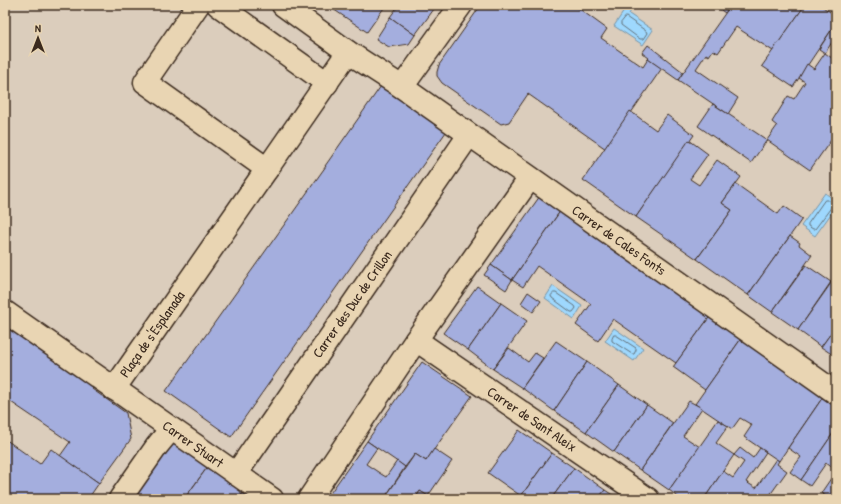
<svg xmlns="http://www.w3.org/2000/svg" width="841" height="504" viewBox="0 0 841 504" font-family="'Patrick Hand',sans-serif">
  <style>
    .water { fill: #9ed8fe; stroke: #7692a4 }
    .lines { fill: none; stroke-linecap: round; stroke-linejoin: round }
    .shore { stroke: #637078; stroke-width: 1 }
    .building { fill: #a4aede; stroke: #3b2a1e }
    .pedestrian-casing { stroke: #3b2a1e; stroke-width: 25 }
    .minor-casing { stroke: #3b2a1e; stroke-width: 25 }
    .pedestrian { stroke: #e9d5b3; stroke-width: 22 }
    .minor { stroke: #e9d5b3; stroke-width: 22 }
    .labels { text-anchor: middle; stroke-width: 3.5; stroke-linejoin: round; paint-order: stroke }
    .street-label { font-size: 14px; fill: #3b2a1e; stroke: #e9d5b3 }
  </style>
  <rect width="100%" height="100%" fill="#dbcdbc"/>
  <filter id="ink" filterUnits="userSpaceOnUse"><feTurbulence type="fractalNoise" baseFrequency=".025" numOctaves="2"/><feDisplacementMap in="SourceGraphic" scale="8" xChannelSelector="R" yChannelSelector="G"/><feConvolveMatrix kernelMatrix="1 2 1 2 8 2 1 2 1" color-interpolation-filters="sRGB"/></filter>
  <g filter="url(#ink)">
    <!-- water -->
    <g class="water">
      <polygon points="628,5 632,9 629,14 653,30 643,45 614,26"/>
      <polygon points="825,193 836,201 836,207 815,236 801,226"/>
      <polygon points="553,286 582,306 574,319 545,298"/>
      <polygon points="614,328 643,348 634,361 605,341"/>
    </g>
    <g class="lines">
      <!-- shore -->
      <g class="shore">
        <polygon points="626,17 646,31 647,33 643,39 640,39 621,25 621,23"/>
        <polygon points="825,200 828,200 832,203 833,205 815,229 813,229 808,226 808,224"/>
        <polygon points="554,293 556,293 575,306 576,308 573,312 571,312 552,298 551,296"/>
        <polygon points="614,335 616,335 636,348 636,350 634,354 632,354 612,341 612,339"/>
      </g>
    </g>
    <!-- building -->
    <g class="building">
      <polygon points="327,5 386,5 367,32"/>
      <polygon points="399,5 437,5 415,35 390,17"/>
      <polygon points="481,5 574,5 607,29 601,38 643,67 648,59 662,68 606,149 528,94 509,122 501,124 442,83 437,76 437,72 439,65"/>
      <polygon points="714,5 731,5 725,13"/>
      <polygon points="731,5 805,5 773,51 736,27 718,53 713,50 709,56 706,54 696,69 738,98 728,114 678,80"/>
      <polygon points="805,5 820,5 836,16 836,23 793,87 762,66"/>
      <polygon points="390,17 415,35 409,44 389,47 376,39"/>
      <polygon points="836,23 836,36 825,53 819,49"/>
      <polygon points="648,45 683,72 678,80 648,59 649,58 642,53"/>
      <polygon points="825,53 836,61 836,133 810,170 767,140 777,126 772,122 788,96 794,99 805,82 799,78 807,64 814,69"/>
      <polygon points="381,86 446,132 231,437 166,391 326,166 325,166"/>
      <polygon points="713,104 767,140 751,163 698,126"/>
      <polygon points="630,111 656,130 667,115 694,135 636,217 583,180"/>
      <polygon points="689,140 708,154 690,179 699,185 717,160 741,177 722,203 732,210 697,259 636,217"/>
      <polygon points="736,184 778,214 784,206 802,219 748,295 697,259 732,210 722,203"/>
      <polygon points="540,196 561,210 512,280 491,265"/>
      <polygon points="561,210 711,315 676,363 613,319 598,341 576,325 591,304 537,266 523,287 512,280"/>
      <polygon points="790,236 800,243 799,245 812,255 772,312 748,295"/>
      <polygon points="491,265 512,280 506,290 484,275"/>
      <polygon points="806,265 831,282 798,330 772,312"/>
      <polygon points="836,276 836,326 821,347 798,330"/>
      <polygon points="477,286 501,303 468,350 443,333"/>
      <polygon points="528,292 541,301 533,312 521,303"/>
      <polygon points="501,303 527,321 493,369 468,350"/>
      <polygon points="711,315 743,336 705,390 673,367"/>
      <polygon points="5,326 83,380 93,388 92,389 126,413 131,439 99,483 60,456 70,442 5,398"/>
      <polygon points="836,326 836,357 821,347"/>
      <polygon points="743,336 825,394 779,461 744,437 752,425 740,418 732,429 695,404"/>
      <polygon points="556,341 587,362 554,411 522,388"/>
      <polygon points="509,348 528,362 535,353 543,358 522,388 493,369"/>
      <polygon points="422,362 472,396 426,461 415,454 405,467 367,441"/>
      <polygon points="587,362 619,385 586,432 554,411"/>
      <polygon points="619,385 647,405 614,452 586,432"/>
      <polygon points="825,394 836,402 836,429 801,480 790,472 801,457 788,448"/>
      <polygon points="689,401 702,408 683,436 700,447 669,490 640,470"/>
      <polygon points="647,405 673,423 640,470 614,452"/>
      <polygon points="718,420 728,426 716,443 734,455 704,499 681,499 669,490"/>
      <polygon points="836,429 836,470 826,463 810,486 801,480"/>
      <polygon points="519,430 552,453 521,496 488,473"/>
      <polygon points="5,439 40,464 51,449 99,483 88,499 5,499"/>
      <polygon points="173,440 209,465 184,499 132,499"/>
      <polygon points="367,441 377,448 366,464 381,474 386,477 397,461 405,467 384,499 326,499"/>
      <polygon points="740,448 753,458 760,448 766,452 746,482 756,488 776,459 779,461 777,464 787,471 767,499 704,499 723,471 733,478 744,462 734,455"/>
      <polygon points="434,449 452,461 428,496 420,491 415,499 384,499 415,454 426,461"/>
      <polygon points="552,453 574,468 551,499 519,499"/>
      <polygon points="209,465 245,490 239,499 185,498"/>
      <polygon points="574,468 605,490 598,499 551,499"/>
      <polygon points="836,471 836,499 831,499 821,493"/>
      <polygon points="245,490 258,499 239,499"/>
      <polygon points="605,490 614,496 618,499 598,499"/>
      <polygon points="420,491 428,496 431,499 415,499"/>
    </g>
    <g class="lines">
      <!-- pedestrian casing -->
      <g class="pedestrian-casing">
        <g id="pedestrian">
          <polyline points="198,5 145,82 267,169 348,52"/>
          <polyline points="218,5 327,83"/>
          <polyline points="283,5 348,52 402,87"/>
          <polyline points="114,389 267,169"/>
        </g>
      </g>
      <!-- minor casing -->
      <g class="minor-casing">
        <g id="minor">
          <polyline points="461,5 402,87 836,393"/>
          <polyline points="5,312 272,499"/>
          <polyline points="416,340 648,499"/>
          <polyline points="236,474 469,135"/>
          <polyline points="120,499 157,446 171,429"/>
          <polyline points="309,499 416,340 530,178"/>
        </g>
      </g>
      <!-- pedestrian -->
      <use href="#pedestrian" class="pedestrian"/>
      <!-- minor -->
      <use href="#minor" class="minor"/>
    </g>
  </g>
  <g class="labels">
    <!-- street labels -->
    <g class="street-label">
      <text transform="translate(619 240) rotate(35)" y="5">Carrer de Cales Fonts</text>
      <text transform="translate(352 304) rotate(-55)" y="5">Carrer des Duc de Crillon</text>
      <text transform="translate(152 334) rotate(-55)" y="5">Plaça de s'Esplanada</text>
      <text transform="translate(532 419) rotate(34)" y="5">Carrer de Sant Aleix</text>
      <text transform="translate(193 444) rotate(35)" y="5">Carrer Stuart</text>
    </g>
  </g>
  <!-- margin -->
  <rect width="841" height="504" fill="none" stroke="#e9d5b3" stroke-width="20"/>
  <rect x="10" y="10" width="821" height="484" fill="none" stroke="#3b2a1e" stroke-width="1.5" filter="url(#ink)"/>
  <!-- north arrow -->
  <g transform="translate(38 38)" stroke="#e9d5b3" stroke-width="3" paint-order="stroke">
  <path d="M0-3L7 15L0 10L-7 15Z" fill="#3b2a1e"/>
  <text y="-6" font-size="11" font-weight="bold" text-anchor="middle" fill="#3b2a1e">N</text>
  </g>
</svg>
